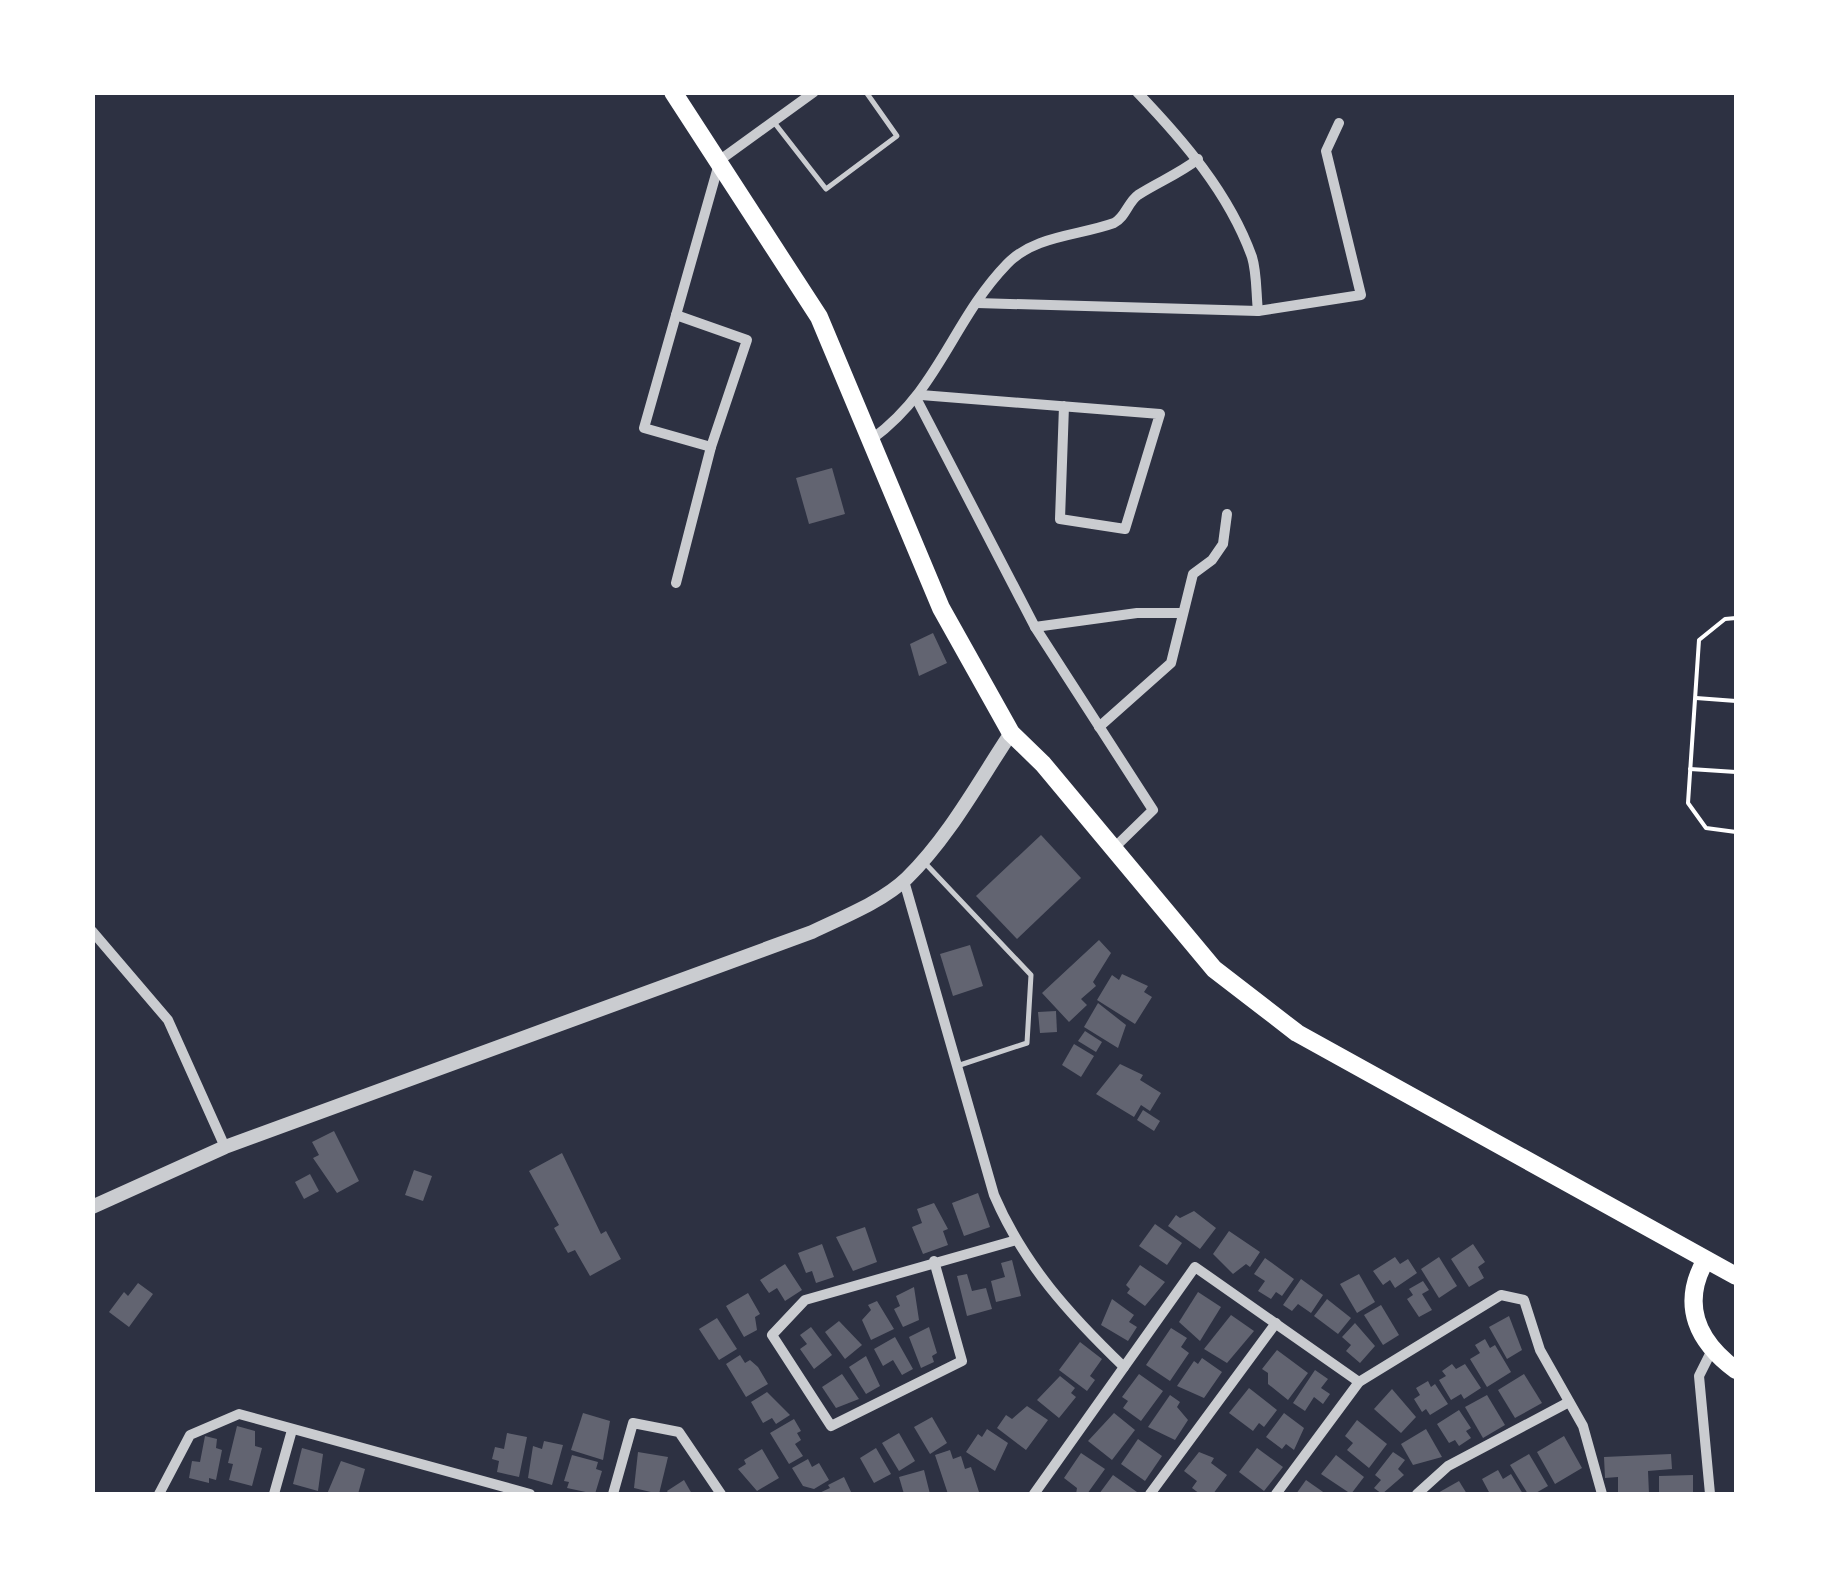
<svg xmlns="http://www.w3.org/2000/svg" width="1829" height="1587" viewBox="0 0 1829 1587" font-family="'PT Serif',serif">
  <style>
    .building { fill: #626471 }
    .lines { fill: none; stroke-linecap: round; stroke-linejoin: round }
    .path { stroke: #fff; stroke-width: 4 }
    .service { stroke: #caccd0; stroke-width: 5 }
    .minor { stroke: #caccd0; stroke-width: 10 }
    .tertiary { stroke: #caccd0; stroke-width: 14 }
    .trunk { stroke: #fff; stroke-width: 18 }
  </style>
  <rect width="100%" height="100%" fill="#2d3142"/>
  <!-- building -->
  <g class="building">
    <polygon points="832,468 845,514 809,524 796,478"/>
    <polygon points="933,633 947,663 919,676 910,644"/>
    <polygon points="1041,835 1081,878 1017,939 976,896"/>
    <polygon points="1099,940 1111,953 1093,982 1096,986 1081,999 1087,1005 1069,1022 1042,993"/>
    <polygon points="970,945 983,986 953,996 940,954"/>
    <polygon points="1122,974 1148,986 1144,992 1152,997 1135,1024 1097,1000 1112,975 1119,980"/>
    <polygon points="1098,1003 1126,1025 1118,1048 1084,1027"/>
    <polygon points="1056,1011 1057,1032 1040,1033 1038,1012"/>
    <polygon points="1085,1031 1102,1042 1096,1052 1078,1041"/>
    <polygon points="1074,1044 1094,1056 1081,1077 1062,1065"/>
    <polygon points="1120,1064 1143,1075 1140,1080 1161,1093 1150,1111 1141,1105 1134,1117 1096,1094"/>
    <polygon points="1143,1110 1160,1121 1154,1131 1137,1120"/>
    <polygon points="334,1131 359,1181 337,1193 313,1158 319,1155 312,1142"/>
    <polygon points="562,1153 601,1234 606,1231 621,1259 590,1276 575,1250 568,1253 554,1228 559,1225 529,1171"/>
    <polygon points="414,1170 432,1176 423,1201 405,1195"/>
    <polygon points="310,1174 319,1191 304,1199 295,1182"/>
    <polygon points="978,1193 990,1227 964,1236 952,1203"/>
    <polygon points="934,1203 948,1229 943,1231 948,1245 923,1254 912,1227 922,1223 917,1209"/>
    <polygon points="1194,1211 1216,1228 1200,1249 1168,1226 1176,1215 1180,1218"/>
    <polygon points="1155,1224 1182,1243 1167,1265 1139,1246"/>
    <polygon points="865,1227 877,1262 853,1271 836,1237"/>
    <polygon points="1229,1231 1260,1252 1250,1267 1246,1264 1233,1274 1213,1254"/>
    <polygon points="822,1244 834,1277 816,1283 812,1271 806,1273 798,1253"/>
    <polygon points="1473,1244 1485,1262 1478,1267 1484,1278 1469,1287 1451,1259"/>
    <polygon points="1395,1257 1400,1264 1408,1259 1417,1273 1395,1288 1390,1280 1383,1285 1373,1271"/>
    <polygon points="1439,1257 1457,1286 1439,1298 1421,1269"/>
    <polygon points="1265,1258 1294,1279 1282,1296 1276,1292 1271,1299 1258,1291 1265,1281 1254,1274"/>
    <polygon points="1012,1260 1021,1296 996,1302 991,1281 1005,1277 1001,1263"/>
    <polygon points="785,1264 802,1290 785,1301 777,1288 769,1293 760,1280"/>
    <polygon points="1140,1265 1165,1282 1145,1306 1127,1293 1130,1289 1126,1285"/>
    <polygon points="967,1274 972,1291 986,1288 992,1309 967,1316 957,1276"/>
    <polygon points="1359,1274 1375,1302 1357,1313 1340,1284"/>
    <polygon points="1301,1279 1323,1295 1311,1313 1298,1304 1292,1311 1283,1305"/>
    <polygon points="1423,1281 1429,1290 1422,1294 1432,1310 1419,1317 1407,1299 1413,1295 1409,1289"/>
    <polygon points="138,1283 153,1294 129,1327 109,1312 124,1292 128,1296"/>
    <polygon points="914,1287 919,1320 903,1327 894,1309 900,1306 896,1296"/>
    <polygon points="1198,1292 1221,1307 1200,1341 1179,1322"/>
    <polygon points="748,1293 760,1314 755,1317 757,1330 744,1337 726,1306"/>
    <polygon points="1112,1299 1134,1315 1129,1322 1137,1327 1128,1341 1101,1325"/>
    <polygon points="1327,1299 1351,1318 1338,1334 1314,1316"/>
    <polygon points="877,1301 894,1329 871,1340 862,1320 871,1310 868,1305"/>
    <polygon points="1381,1305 1399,1335 1383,1345 1364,1315"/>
    <polygon points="1231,1315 1254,1331 1227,1363 1204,1349"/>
    <polygon points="1509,1316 1522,1350 1507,1359 1489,1327"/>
    <polygon points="717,1318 737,1349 719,1360 699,1329"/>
    <polygon points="839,1321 862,1345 845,1359 825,1332"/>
    <polygon points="1355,1323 1375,1346 1360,1363 1346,1351 1351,1345 1342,1337"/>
    <polygon points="811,1327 832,1355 814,1369 800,1349 807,1344 800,1335"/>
    <polygon points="929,1327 937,1353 932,1356 934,1362 921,1368 909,1337"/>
    <polygon points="1171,1328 1187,1338 1181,1347 1189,1353 1170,1381 1146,1365"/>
    <polygon points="895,1337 913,1369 902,1375 893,1360 883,1366 874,1349"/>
    <polygon points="1485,1339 1490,1348 1495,1345 1511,1372 1487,1387 1470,1359 1480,1353 1475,1345"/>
    <polygon points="1080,1342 1102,1359 1090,1376 1095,1380 1087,1391 1059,1370"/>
    <polygon points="1277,1350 1308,1373 1288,1400 1268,1384 1268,1373 1262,1369"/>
    <polygon points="740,1355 745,1363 750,1360 758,1367 768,1384 746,1397 726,1364"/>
    <polygon points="866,1356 880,1386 866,1394 849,1367"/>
    <polygon points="1202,1358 1222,1372 1204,1398 1177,1386 1194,1361 1198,1364"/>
    <polygon points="1452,1364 1456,1369 1465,1364 1481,1388 1464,1399 1461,1394 1451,1400 1439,1380 1446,1376 1442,1371"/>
    <polygon points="1315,1370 1328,1379 1321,1388 1330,1394 1323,1404 1314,1397 1305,1411 1293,1403"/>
    <polygon points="842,1374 859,1399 836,1408 822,1387"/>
    <polygon points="1139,1374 1163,1391 1141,1421 1123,1408 1128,1401 1122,1397"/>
    <polygon points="1524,1374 1542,1403 1515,1418 1498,1390"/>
    <polygon points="1060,1376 1075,1388 1071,1393 1076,1397 1059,1418 1037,1400"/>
    <polygon points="1428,1381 1431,1387 1435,1384 1448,1404 1430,1415 1426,1409 1422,1412 1414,1399 1420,1395 1416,1388"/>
    <polygon points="1249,1388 1277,1410 1264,1427 1259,1423 1253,1431 1229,1413"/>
    <polygon points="1392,1389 1416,1417 1401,1433 1374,1409"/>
    <polygon points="767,1392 790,1415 776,1424 772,1418 763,1423 751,1402"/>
    <polygon points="1170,1395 1180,1402 1177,1407 1188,1420 1175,1440 1148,1427"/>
    <polygon points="1487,1395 1505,1425 1483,1438 1465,1407"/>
    <polygon points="1027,1406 1048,1420 1026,1450 997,1428 1006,1415 1012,1419"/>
    <polygon points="1459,1410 1471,1428 1466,1431 1471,1438 1459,1446 1455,1440 1449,1443 1437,1424"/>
    <polygon points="583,1413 610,1421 603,1460 571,1450"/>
    <polygon points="1114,1413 1135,1430 1112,1460 1088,1441"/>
    <polygon points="1284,1413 1304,1428 1294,1450 1286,1444 1282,1449 1266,1437"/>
    <polygon points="932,1417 947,1443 930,1454 914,1427"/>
    <polygon points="794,1419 801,1431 797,1433 801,1440 795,1444 803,1456 789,1464 770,1433"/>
    <polygon points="1357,1420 1387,1444 1369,1468 1347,1450 1353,1443 1345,1436"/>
    <polygon points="237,1426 255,1431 255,1446 262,1448 252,1486 229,1480 233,1464 228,1463"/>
    <polygon points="987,1429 1008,1443 995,1471 966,1452 978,1434 982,1437"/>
    <polygon points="1426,1429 1442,1457 1413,1465 1401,1444"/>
    <polygon points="507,1433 527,1437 519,1477 497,1472 499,1461 492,1459 495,1447 504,1449"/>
    <polygon points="899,1433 915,1461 899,1471 882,1443"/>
    <polygon points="205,1436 217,1439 216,1448 222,1450 216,1480 209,1478 209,1483 189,1478 192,1461 200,1462"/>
    <polygon points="1564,1436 1582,1468 1555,1484 1537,1452"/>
    <polygon points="1138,1439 1162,1456 1145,1481 1121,1464"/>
    <polygon points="544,1441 563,1445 552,1485 528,1478 533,1446 542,1449"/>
    <polygon points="302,1448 323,1454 318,1491 293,1484"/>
    <polygon points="876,1448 891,1474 874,1483 860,1458"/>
    <polygon points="1257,1448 1283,1467 1264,1491 1239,1472"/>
    <polygon points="762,1449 779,1478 757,1491 738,1469 746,1464 744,1460"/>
    <polygon points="950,1450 953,1459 961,1456 965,1469 971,1467 979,1492 948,1494 935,1455"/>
    <polygon points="638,1452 668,1457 659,1494 634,1488"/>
    <polygon points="1199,1452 1214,1458 1211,1463 1227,1475 1213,1494 1200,1494 1192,1488 1197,1481 1184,1471"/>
    <polygon points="1393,1452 1405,1460 1398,1469 1404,1475 1382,1494 1374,1488 1381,1480 1375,1475"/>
    <polygon points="1081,1453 1105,1469 1087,1494 1076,1494 1077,1488 1064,1478"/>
    <polygon points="1529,1454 1548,1486 1534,1494 1528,1494 1510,1465"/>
    <polygon points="1671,1454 1672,1469 1648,1471 1649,1494 1618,1494 1618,1477 1605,1478 1604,1457"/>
    <polygon points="572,1455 598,1462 596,1469 602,1471 595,1494 567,1488 569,1482 564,1481"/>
    <polygon points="1336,1455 1364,1477 1351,1494 1321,1474"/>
    <polygon points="808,1459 812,1467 819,1463 829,1480 814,1489 803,1486 792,1468"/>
    <polygon points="341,1461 365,1469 358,1494 327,1494"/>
    <polygon points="924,1470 930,1494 904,1494 899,1477"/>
    <polygon points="1498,1470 1503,1479 1511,1474 1523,1494 1490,1494 1482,1479"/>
    <polygon points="1113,1475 1137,1492 1136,1494 1099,1494"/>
    <polygon points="1693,1475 1693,1494 1659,1494 1659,1476"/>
    <polygon points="844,1477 852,1494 817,1494 830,1488 828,1485"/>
    <polygon points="684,1480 692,1494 669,1494 667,1491"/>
    <polygon points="1306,1480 1326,1494 1296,1494"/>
    <polygon points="1459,1481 1467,1494 1436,1494"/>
  </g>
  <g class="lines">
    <!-- path -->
    <g class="path">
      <polyline points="1736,618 1725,619 1699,640 1688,803 1706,828 1736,832"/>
      <polyline points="1696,698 1736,701"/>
      <polyline points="1690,769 1736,772"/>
    </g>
    <!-- service -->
    <g class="service">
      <polyline points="773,121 826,189 897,136 866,92"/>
      <polyline points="924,862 1031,975 1027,1043 960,1065"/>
    </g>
    <!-- minor -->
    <g class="minor">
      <path d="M 1137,92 C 1183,140 1229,193 1252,257 C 1257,273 1256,294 1258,311"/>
      <polyline points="977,303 1258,311 1361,295 1326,151 1339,123"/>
      <polyline points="676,315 747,340 711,447"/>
      <polyline points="921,395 1160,414 1125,529 1060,519 1064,406"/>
      <polyline points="917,400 1035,627 1153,810 1112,850"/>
      <path d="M 872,439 C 940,389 952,321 1007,264 C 1035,235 1078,236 1114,223 C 1125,218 1128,202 1138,195 C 1158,182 1179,174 1198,159"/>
      <polyline points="676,583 711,447 644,428 720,160 814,92"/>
      <polyline points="1035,627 1137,613 1181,613"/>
      <polyline points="1099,727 1171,663 1193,574 1212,560 1223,544 1227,514"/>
      <path d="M 904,881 L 994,1195 C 1024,1265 1070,1315 1124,1367"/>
      <polyline points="92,931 168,1020 225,1147"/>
      <polyline points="934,1261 962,1361 831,1426 772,1335 805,1300 1013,1241"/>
      <polyline points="159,1494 190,1435 239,1414 530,1494"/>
      <polyline points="274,1494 292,1430"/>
      <polyline points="613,1494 633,1423 679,1432 721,1494"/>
      <polyline points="1034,1494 1195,1267 1359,1382"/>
      <polyline points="1150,1494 1276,1323"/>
      <polyline points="1276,1494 1359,1382 1501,1295 1524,1300 1540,1350 1583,1426 1602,1494"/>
      <polyline points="1417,1494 1448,1466 1569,1402"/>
      <polyline points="1710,1494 1699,1376 1711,1352"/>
    </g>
    <!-- tertiary -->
    <path class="tertiary" d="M 92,1207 L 225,1147 L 812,932 C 843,917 882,902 907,878 C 949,837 979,781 1011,733"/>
    <!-- trunk -->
    <g class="trunk">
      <polyline points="673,92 819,317 941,608 1011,733 1043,764 1214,969 1297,1033 1736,1276"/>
      <path d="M 1705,1261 C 1680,1306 1698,1342 1736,1370"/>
    </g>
  </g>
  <!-- border -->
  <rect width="1829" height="1587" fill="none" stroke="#ffffff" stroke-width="190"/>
</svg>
